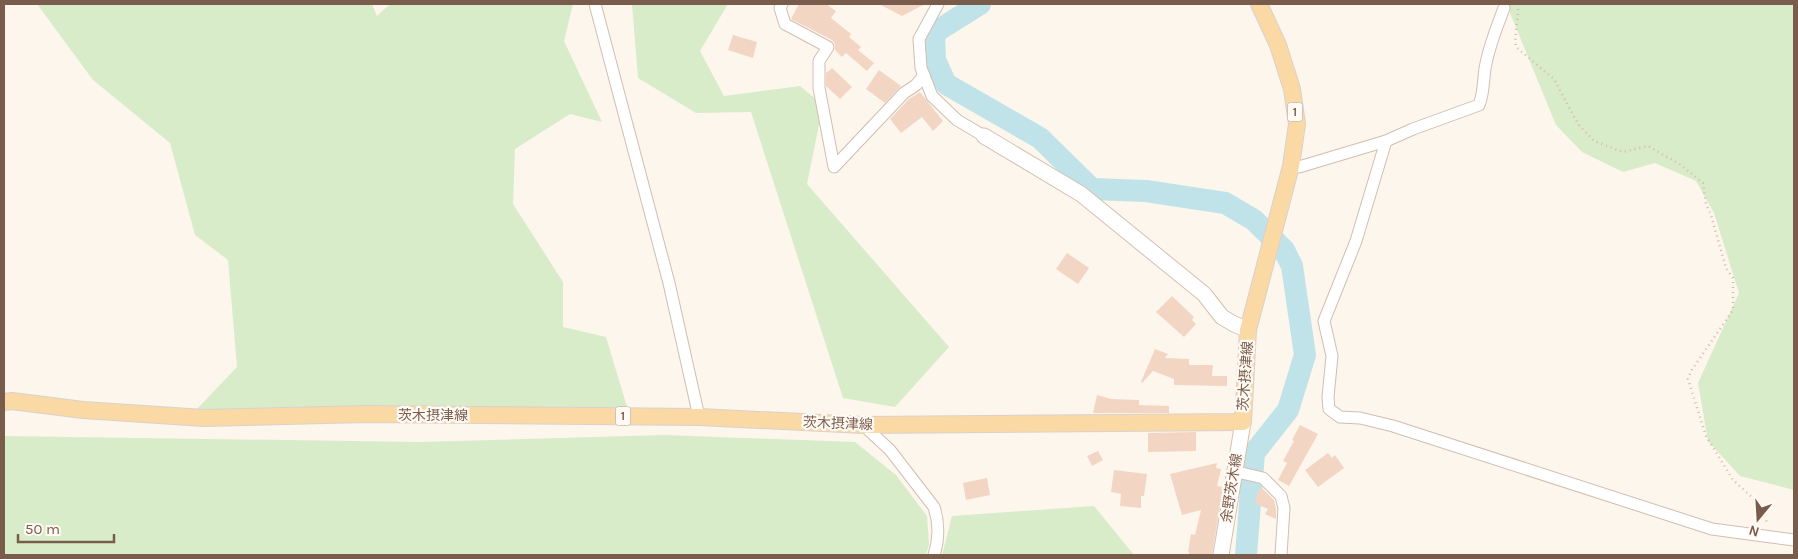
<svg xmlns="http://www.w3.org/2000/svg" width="1798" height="559" viewBox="0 0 1798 559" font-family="Karla,'Noto Sans JP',sans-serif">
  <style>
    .green { fill: #d8ecc9 }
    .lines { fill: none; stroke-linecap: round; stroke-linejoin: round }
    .river { stroke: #bfe3e8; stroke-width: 22 }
    .building { fill: #f3d5c3 }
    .street-casing { stroke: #d1beb0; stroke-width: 13 }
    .secondary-casing { stroke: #d6c0b0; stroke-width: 17 }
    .primary-casing { stroke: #dad1cd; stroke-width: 18 }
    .path { stroke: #d9b8a5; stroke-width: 2.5; stroke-dasharray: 1 4; stroke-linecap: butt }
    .street { stroke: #fff; stroke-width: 11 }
    .secondary { stroke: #fff; stroke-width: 15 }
    .primary { stroke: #fbd9a5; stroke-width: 16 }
    .labels { text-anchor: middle; stroke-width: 4.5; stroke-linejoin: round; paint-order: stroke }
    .shield { fill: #fffaf3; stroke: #a28b7f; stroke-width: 1 }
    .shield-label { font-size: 12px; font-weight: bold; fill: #7a5c4d }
    .street-label { font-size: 14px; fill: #7a5c4d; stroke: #fffaf3 }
  </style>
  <rect width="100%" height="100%" fill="#fdf6ec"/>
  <!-- green -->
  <g class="green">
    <polygon points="37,4 372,4 377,16 390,4 573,4 564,41 602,122 570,114 515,149 513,204 563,282 563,327 606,337 628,410 196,410 237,367 228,260 195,235 170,143 93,80"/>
    <polygon points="632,4 728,4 700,51 724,96 800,86 823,105 807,184 949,347 895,407 843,398 751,112 696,113 638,78"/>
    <polygon points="1509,4 1794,4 1794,490 1740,476 1708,441 1698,383 1739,293 1714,213 1696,181 1655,163 1623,172 1582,152 1556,125 1510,13"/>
    <polygon points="664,435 855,442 896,475 927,516 929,544 926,555 4,555 4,436 419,442"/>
    <polygon points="1094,506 1134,555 942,555 952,516"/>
  </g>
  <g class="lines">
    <!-- river -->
    <polyline class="river" points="980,4 934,33 935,60 946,84 1040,138 1092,189 1146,191 1225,203 1254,220 1284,250 1292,266 1305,355 1288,410 1254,453 1246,555"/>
  </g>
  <!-- building -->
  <g class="building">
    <polygon points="799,4 826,4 836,11 831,18 851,34 849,37 861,47 858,50 874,63 867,71 846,53 842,57 835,50 835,44 832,40 791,19"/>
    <polygon points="879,4 925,4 902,16"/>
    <polygon points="733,35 757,42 753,58 728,50"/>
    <polygon points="832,68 852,87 840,99 826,86 826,73"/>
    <polygon points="879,70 901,86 885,103 866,89"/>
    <polygon points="920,92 943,121 933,131 922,117 901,133 890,119 909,99"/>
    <polygon points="1067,253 1089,268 1078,284 1056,269"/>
    <polygon points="1172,296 1194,317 1192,320 1196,324 1184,337 1156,312"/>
    <polygon points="1155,349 1168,354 1165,358 1189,359 1189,365 1213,365 1212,376 1227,376 1227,386 1174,385 1174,379 1153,371 1142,383 1141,382"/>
    <polygon points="1097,395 1111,399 1139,400 1139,405 1169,406 1169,413 1093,413"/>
    <polygon points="1300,425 1318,434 1289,486 1278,480 1287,463 1283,461 1294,441 1292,440"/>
    <polygon points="1196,432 1196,451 1148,452 1148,433"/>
    <polygon points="1098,451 1103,460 1092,466 1087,456"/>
    <polygon points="1328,453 1332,458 1335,455 1344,468 1318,487 1305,470"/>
    <polygon points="1217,463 1216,468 1221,469 1217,486 1223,487 1212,555 1189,555 1189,552 1188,552 1191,534 1195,535 1201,510 1182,515 1170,474"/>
    <polygon points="1114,470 1147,474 1144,496 1141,496 1141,508 1120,506 1121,494 1111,492"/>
    <polygon points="987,478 990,495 966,500 963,483"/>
    <polygon points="1261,487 1274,500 1276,509 1276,519 1265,514 1268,509 1256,504 1256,497"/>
  </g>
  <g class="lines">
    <!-- street casing -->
    <g class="street-casing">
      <g id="street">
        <polyline points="595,4 669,283 699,417"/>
        <polyline points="782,4 780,8 785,24 828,47 819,61 819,88 834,167 904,93 916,85 924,75"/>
        <polyline points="938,4 919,39 921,68 932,96 957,120 984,136"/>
        <polyline points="1386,141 1356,241 1324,321 1332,356 1328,397 1329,409 1340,417 1360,418 1393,426 1712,529 1794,540"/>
        <path d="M 1291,166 L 1299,167 L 1386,141 L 1413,129 L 1479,105 C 1484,93 1483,81 1485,69 C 1488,48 1497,27 1504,8"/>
        <path d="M 863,425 L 890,450 L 934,507 C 939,522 939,540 934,555"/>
        <polyline points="1233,471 1263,478 1281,496 1284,508 1281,555"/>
      </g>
    </g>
    <!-- secondary casing -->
    <g class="secondary-casing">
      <g id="secondary">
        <polyline points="984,136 1081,194 1204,294 1222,317 1234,324 1248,330"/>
        <polyline points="1221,555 1243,422"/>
      </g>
    </g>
    <!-- primary casing -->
    <g class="primary-casing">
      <polyline id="primary" points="4,402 12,401 83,410 204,418 367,414 699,417 863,425 1243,422 1248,330 1291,166 1297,124 1292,89 1278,45 1259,4"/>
    </g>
    <!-- path -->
    <path class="path" d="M 1518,4 C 1519,18 1514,32 1516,47 L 1554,79 L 1578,124 L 1594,141 L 1623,152 L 1648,146 L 1681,165 L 1703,183 L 1706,204 L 1711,215 L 1726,268 L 1733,278 L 1733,310 L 1691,371 L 1688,379 L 1706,436 L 1733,480 L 1755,500 L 1768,524"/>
    <!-- street -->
    <use href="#street" class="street"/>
    <!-- secondary -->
    <use href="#secondary" class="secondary"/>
    <!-- primary -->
    <use href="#primary" class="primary"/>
  </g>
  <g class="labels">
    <!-- shield labels -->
    <g class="shield">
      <rect x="1287.5" y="102.5" width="15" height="19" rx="4"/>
      <rect x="615.5" y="406.5" width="15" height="19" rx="4"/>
    </g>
    <g class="shield-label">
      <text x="1295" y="116">1</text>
      <text x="623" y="420">1</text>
    </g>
    <!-- street labels -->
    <g class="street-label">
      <text transform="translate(1245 376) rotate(-86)" y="5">茨木摂津線</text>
      <text x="433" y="420">茨木摂津線</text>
      <text transform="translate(838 423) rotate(2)" y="5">茨木摂津線</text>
      <text transform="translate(1231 488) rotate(-81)" y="5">余野茨木線</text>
    </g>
  </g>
  <!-- border -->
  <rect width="1798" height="559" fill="none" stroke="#7a5c4d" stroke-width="10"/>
  <!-- north arrow -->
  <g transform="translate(1758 519) rotate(198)" stroke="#fffaf3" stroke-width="4" paint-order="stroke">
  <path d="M0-4L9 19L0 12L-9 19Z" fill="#7a5c4d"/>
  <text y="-8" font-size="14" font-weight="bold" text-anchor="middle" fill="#7a5c4d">N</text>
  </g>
  <!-- scale -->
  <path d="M18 534v8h96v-8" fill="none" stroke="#7a5c4d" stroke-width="2.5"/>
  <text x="25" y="534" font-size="15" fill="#7a5c4d" stroke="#fffaf3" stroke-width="4" paint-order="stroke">50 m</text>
</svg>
